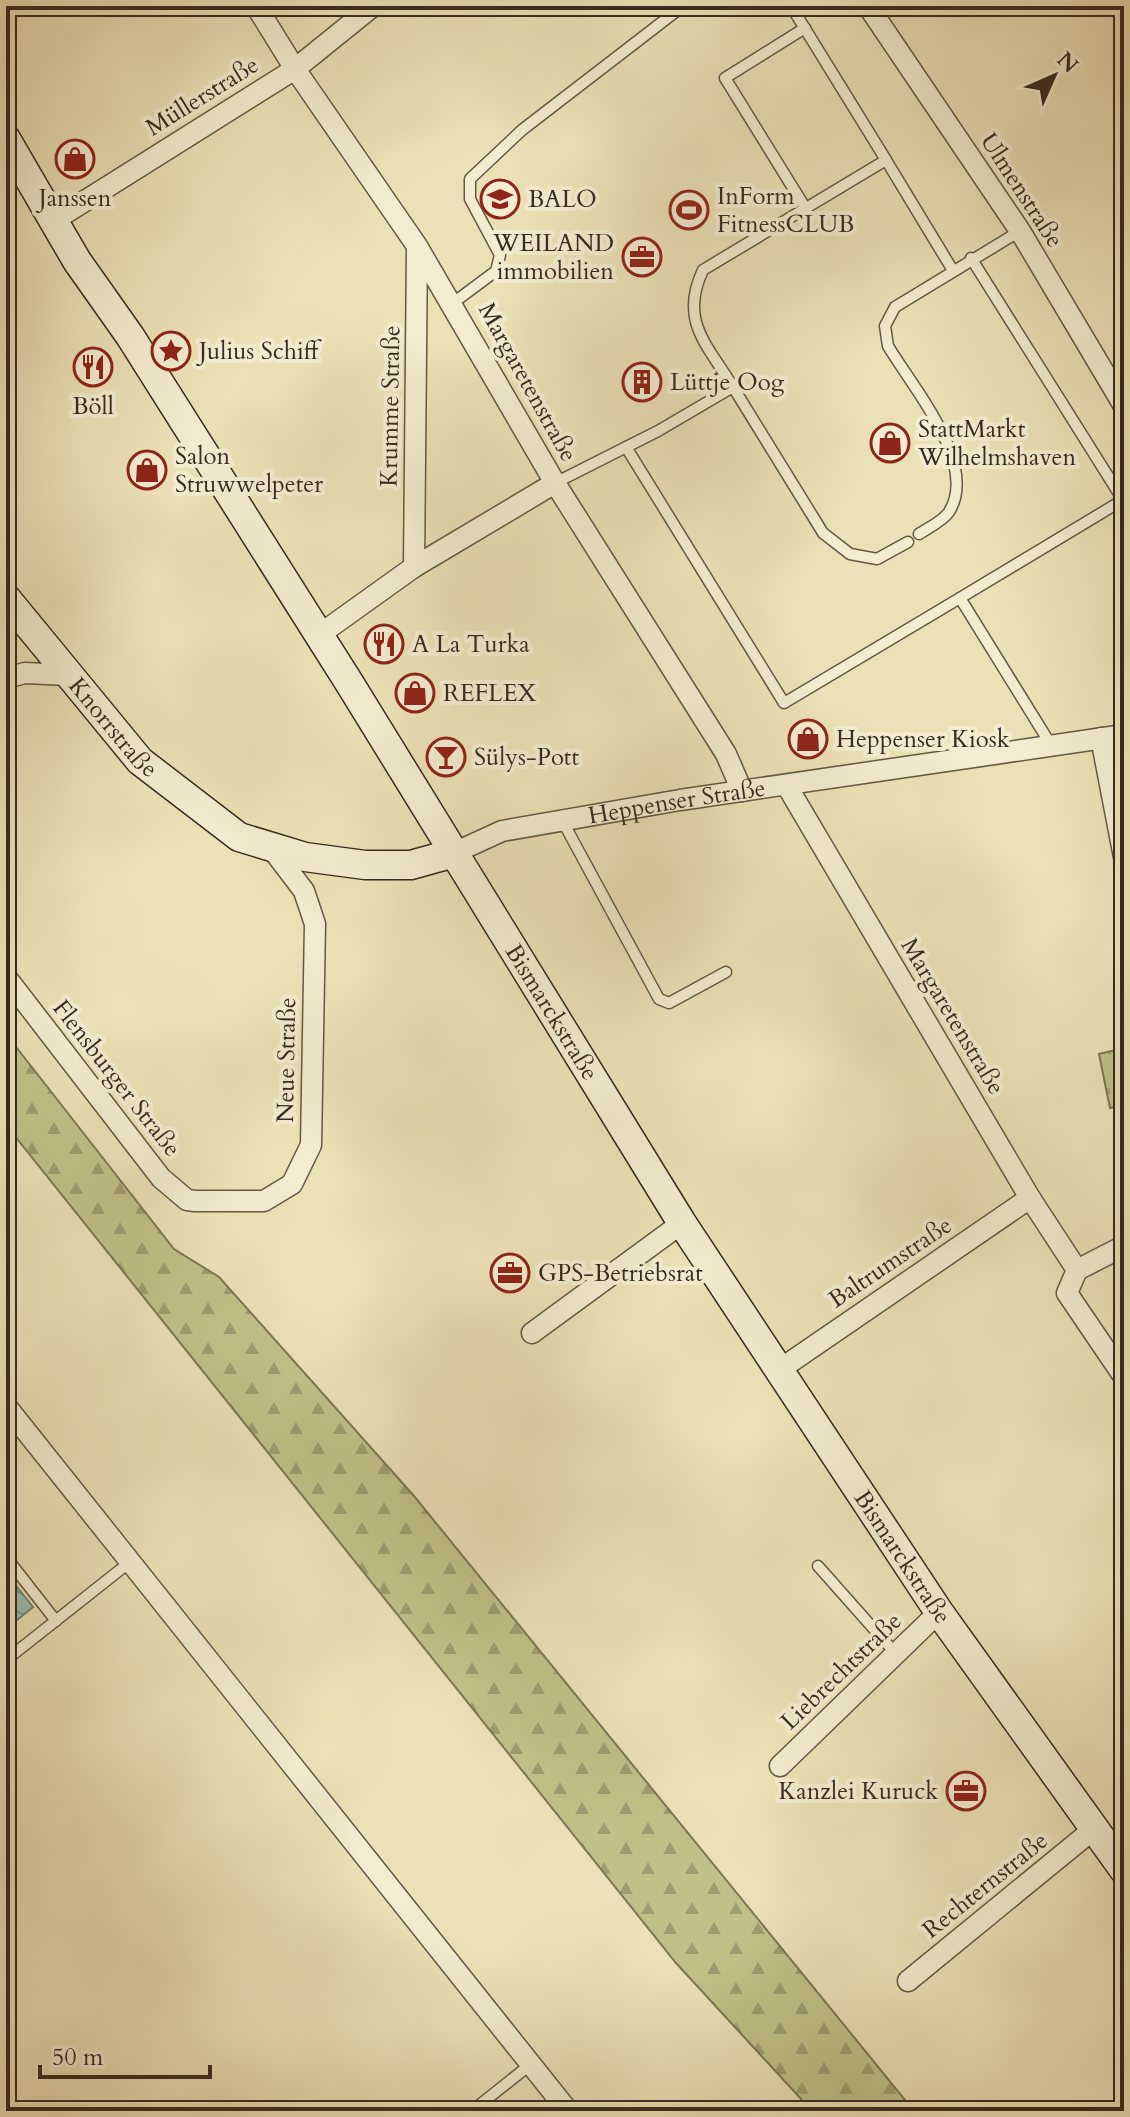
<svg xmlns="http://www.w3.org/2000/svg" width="1130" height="2117" viewBox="0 0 1130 2117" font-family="Cardo,serif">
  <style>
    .forest { fill: url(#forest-firs); stroke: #7c7654; stroke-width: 2 }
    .park { fill: url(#park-tufts); stroke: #7c7654; stroke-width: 2 }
    .water { fill: url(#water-waves); stroke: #728374; stroke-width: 2 }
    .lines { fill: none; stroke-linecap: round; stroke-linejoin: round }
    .lane-casing { stroke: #645846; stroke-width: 13 }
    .street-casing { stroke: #645846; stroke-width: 23 }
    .secondary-casing { stroke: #372a21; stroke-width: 31 }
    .lane { stroke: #f3ecd0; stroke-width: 10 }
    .street { stroke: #f3ecd0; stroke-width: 20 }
    .secondary { stroke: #f3ecd0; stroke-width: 28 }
    .labels { text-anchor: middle; stroke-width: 8; stroke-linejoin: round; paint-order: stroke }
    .street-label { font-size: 24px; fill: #372a21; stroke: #f3ecd0 }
    .poi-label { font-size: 24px; fill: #372a21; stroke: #f3ecd0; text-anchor: start }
  </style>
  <defs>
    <pattern id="forest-firs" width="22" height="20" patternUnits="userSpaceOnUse" patternTransform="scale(2)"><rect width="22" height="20" fill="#c0c188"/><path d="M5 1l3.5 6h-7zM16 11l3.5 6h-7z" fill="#9d9d6f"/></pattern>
    <pattern id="park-tufts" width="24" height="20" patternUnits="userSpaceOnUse" patternTransform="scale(2)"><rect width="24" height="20" fill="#c0c188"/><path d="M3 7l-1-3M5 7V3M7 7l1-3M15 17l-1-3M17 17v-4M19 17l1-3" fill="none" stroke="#9d9d6f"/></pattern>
    <pattern id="water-waves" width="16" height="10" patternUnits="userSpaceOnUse" patternTransform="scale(2)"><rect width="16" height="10" fill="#99beab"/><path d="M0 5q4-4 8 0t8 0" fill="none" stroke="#7e9b8b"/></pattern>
  </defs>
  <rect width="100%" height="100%" fill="#ece1b6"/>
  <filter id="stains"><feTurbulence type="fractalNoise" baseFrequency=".0025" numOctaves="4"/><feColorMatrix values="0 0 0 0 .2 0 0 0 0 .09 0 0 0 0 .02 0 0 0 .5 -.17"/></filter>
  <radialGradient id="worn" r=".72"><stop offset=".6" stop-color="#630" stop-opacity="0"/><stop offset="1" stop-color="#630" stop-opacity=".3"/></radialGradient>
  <!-- forest -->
  <polygon class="forest" points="6,1034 174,1249 219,1277 414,1496 914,2111 812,2111 676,1963 6,1125"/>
  <!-- park -->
  <polygon class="park" points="1124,1048 1124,1105 1110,1108 1099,1054"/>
  <!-- water -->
  <polygon class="water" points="6,1573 33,1607 6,1629"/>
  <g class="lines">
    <!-- lane casing -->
    <g class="lane-casing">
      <g id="lane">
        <polyline points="791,6 886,160"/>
        <polyline points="805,28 725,78 806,209"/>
        <polyline points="971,258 1123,500 960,598 1051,745"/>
        <polyline points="453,303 496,271 500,255 470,199 470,179 522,130 683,6"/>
        <path d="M 733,387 C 707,344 679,321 703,270 L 886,160 L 952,269"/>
        <polyline points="626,447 784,703 960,598"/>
        <polyline points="555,483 658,431 733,387 823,533 850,554 877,559 908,542"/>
        <path d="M 919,534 C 928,528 943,521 949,512 C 979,464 913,388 888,346 L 885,326 L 895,307 L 1020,231"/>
        <polyline points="563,822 659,999 669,1003 726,972"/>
        <polyline points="6,1557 56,1621"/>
        <polyline points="818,1566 896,1654"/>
        <polyline points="6,1660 130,1562"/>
        <polyline points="472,2111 531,2064"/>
      </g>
    </g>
    <!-- street casing -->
    <g class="street-casing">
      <g id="street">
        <polyline points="256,6 295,69 417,246 555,483 726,754 742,791"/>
        <polyline points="868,6 1020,231 1124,406"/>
        <polyline points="53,221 295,69 373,6"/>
        <polyline points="414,567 417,247"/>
        <polyline points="319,635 414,567 555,483"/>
        <polyline points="6,678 25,673 68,675"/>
        <polyline points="1101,738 1124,857"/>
        <polyline points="787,786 1030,1198 1077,1270"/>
        <path id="s1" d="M 454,853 L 502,831 L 680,800 L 1124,735"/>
        <polyline points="6,977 161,1178 187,1200 195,1201 264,1201 292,1184 311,1145 315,924 304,891 269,845"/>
        <polyline points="1124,1246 1077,1270 1067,1293 1124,1377"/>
        <polyline points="532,1333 682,1223"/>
        <polyline points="779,1370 1030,1198"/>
        <polyline points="6,1406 568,2111"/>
        <polyline points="780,1766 939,1612"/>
        <polyline points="908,1981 1095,1828"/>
      </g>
    </g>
    <!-- secondary casing -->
    <g class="secondary-casing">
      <g id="secondary">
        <path id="s2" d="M 6,139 L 77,261 L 130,336 L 350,684 L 682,1223 L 939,1612 L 1124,1870"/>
        <path id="s3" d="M 6,598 L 140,761 L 239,837 L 305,857 L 365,865 L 411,865 L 454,853"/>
      </g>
    </g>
    <!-- lane -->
    <use href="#lane" class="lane"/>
    <!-- street -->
    <use href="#street" class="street"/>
    <!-- secondary -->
    <use href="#secondary" class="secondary"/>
  </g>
  <!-- icons -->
  <defs>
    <g id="shop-ring" transform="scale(2)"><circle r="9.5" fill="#f3ecd0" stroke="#8f2418" stroke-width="1.5"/><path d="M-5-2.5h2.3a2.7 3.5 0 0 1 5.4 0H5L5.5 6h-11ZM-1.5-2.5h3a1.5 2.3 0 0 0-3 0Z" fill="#8f2418"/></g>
    <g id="school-ring" transform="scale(2)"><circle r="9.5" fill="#f3ecd0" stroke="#8f2418" stroke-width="1.5"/><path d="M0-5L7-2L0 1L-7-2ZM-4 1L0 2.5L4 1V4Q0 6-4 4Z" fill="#8f2418"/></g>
    <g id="stadium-ring" transform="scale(2)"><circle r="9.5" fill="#f3ecd0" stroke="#8f2418" stroke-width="1.5"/><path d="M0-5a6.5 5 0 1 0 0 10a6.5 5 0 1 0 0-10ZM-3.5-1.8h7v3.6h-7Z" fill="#8f2418"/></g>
    <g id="office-ring" transform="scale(2)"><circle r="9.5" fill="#f3ecd0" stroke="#8f2418" stroke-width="1.5"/><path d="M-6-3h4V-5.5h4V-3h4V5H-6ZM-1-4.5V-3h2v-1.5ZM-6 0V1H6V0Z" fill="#8f2418"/></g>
    <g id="sight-ring" transform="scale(2)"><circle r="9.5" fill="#f3ecd0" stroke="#8f2418" stroke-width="1.5"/><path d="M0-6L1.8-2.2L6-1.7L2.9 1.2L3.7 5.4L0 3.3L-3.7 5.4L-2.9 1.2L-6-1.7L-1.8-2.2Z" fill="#8f2418"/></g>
    <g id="restaurant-ring" transform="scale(2)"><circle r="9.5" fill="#f3ecd0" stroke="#8f2418" stroke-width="1.5"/><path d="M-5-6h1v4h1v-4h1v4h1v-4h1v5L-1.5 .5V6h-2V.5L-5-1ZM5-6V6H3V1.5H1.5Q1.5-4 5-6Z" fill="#8f2418"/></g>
    <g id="building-ring" transform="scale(2)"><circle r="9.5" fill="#f3ecd0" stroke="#8f2418" stroke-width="1.5"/><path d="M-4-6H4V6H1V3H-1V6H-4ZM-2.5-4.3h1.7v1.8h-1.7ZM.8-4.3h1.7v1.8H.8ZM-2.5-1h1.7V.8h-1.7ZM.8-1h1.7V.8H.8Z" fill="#8f2418"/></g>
    <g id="bar-ring" transform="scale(2)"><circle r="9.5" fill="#f3ecd0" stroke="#8f2418" stroke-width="1.5"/><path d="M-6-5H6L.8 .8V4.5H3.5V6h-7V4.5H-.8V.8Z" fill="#8f2418"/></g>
  </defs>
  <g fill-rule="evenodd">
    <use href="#shop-ring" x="75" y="159"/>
    <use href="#school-ring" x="500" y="199"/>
    <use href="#stadium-ring" x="689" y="210"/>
    <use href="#office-ring" x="642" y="257"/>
    <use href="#sight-ring" x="171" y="351"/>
    <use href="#restaurant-ring" x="93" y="367"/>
    <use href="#building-ring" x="642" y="382"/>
    <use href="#shop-ring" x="890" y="443"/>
    <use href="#shop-ring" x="147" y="470"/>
    <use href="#restaurant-ring" x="384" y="644"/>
    <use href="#shop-ring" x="415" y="693"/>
    <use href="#shop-ring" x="808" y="739"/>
    <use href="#bar-ring" x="446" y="757"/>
    <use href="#office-ring" x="510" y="1273"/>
    <use href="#office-ring" x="966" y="1791"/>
  </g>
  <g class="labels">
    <!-- street labels -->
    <g class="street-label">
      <text transform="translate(202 96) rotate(-32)" y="8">Müllerstraße</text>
      <text transform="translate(1022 190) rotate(57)" y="8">Ulmenstraße</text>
      <text transform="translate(528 382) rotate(61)" y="8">Margaretenstraße</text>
      <text transform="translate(390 406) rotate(-89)" y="8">Krumme Straße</text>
      <text dy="8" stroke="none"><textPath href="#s3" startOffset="168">Knorrstraße</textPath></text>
      <text dy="8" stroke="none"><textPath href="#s1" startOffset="230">Heppenser Straße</textPath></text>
      <text dy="8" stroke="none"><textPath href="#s2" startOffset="1030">Bismarckstraße</textPath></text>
      <text transform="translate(953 1016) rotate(59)" y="8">Margaretenstraße</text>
      <text transform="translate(286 1060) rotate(-89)" y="8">Neue Straße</text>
      <text transform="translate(117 1078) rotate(52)" y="8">Flensburger Straße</text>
      <text transform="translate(890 1262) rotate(-34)" y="8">Baltrumstraße</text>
      <text dy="8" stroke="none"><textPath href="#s2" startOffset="1678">Bismarckstraße</textPath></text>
      <text transform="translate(841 1671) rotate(-44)" y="8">Liebrechtstraße</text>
      <text transform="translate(985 1885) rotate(-39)" y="8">Rechternstraße</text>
    </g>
    <!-- poi labels -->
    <g class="poi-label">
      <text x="717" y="204">InForm<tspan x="717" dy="28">FitnessCLUB</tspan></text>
      <text x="75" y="206" text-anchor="middle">Janssen</text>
      <text x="528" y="207">BALO</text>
      <text x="614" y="251" text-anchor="end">WEILAND<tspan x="614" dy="28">immobilien</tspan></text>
      <text x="199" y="359">Julius Schiff</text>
      <text x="670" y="390">Lüttje Oog</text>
      <text x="93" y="414" text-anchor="middle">Böll</text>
      <text x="918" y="437">StattMarkt<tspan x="918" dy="28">Wilhelmshaven</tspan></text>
      <text x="175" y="464">Salon<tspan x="175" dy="28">Struwwelpeter</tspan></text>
      <text x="412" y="652">A La Turka</text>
      <text x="443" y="701">REFLEX</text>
      <text x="836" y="747">Heppenser Kiosk</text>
      <text x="474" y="765">Sülys-Pott</text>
      <text x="538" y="1281">GPS-Betriebsrat</text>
      <text x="938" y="1799" text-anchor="end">Kanzlei Kuruck</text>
    </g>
  </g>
  <!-- margin -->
  <rect width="1130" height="2117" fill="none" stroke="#ece1b6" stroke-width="32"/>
  <rect x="8" y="8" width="1114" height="2101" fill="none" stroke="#372a21" stroke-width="4"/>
  <rect x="16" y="16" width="1098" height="2085" fill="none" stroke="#372a21" stroke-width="2"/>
  <!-- north arrow -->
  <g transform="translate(1054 76) rotate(45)" stroke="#f3ecd0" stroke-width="6" paint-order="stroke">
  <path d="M0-6L14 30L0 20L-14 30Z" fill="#372a21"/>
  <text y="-12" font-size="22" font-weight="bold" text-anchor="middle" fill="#372a21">N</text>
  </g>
  <!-- scale -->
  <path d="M40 2065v12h170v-12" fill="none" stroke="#372a21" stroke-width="4"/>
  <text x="52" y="2065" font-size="24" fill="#372a21" stroke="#f3ecd0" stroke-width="6" paint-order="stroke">50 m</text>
  <rect width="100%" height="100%" filter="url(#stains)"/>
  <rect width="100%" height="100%" fill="url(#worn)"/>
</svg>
